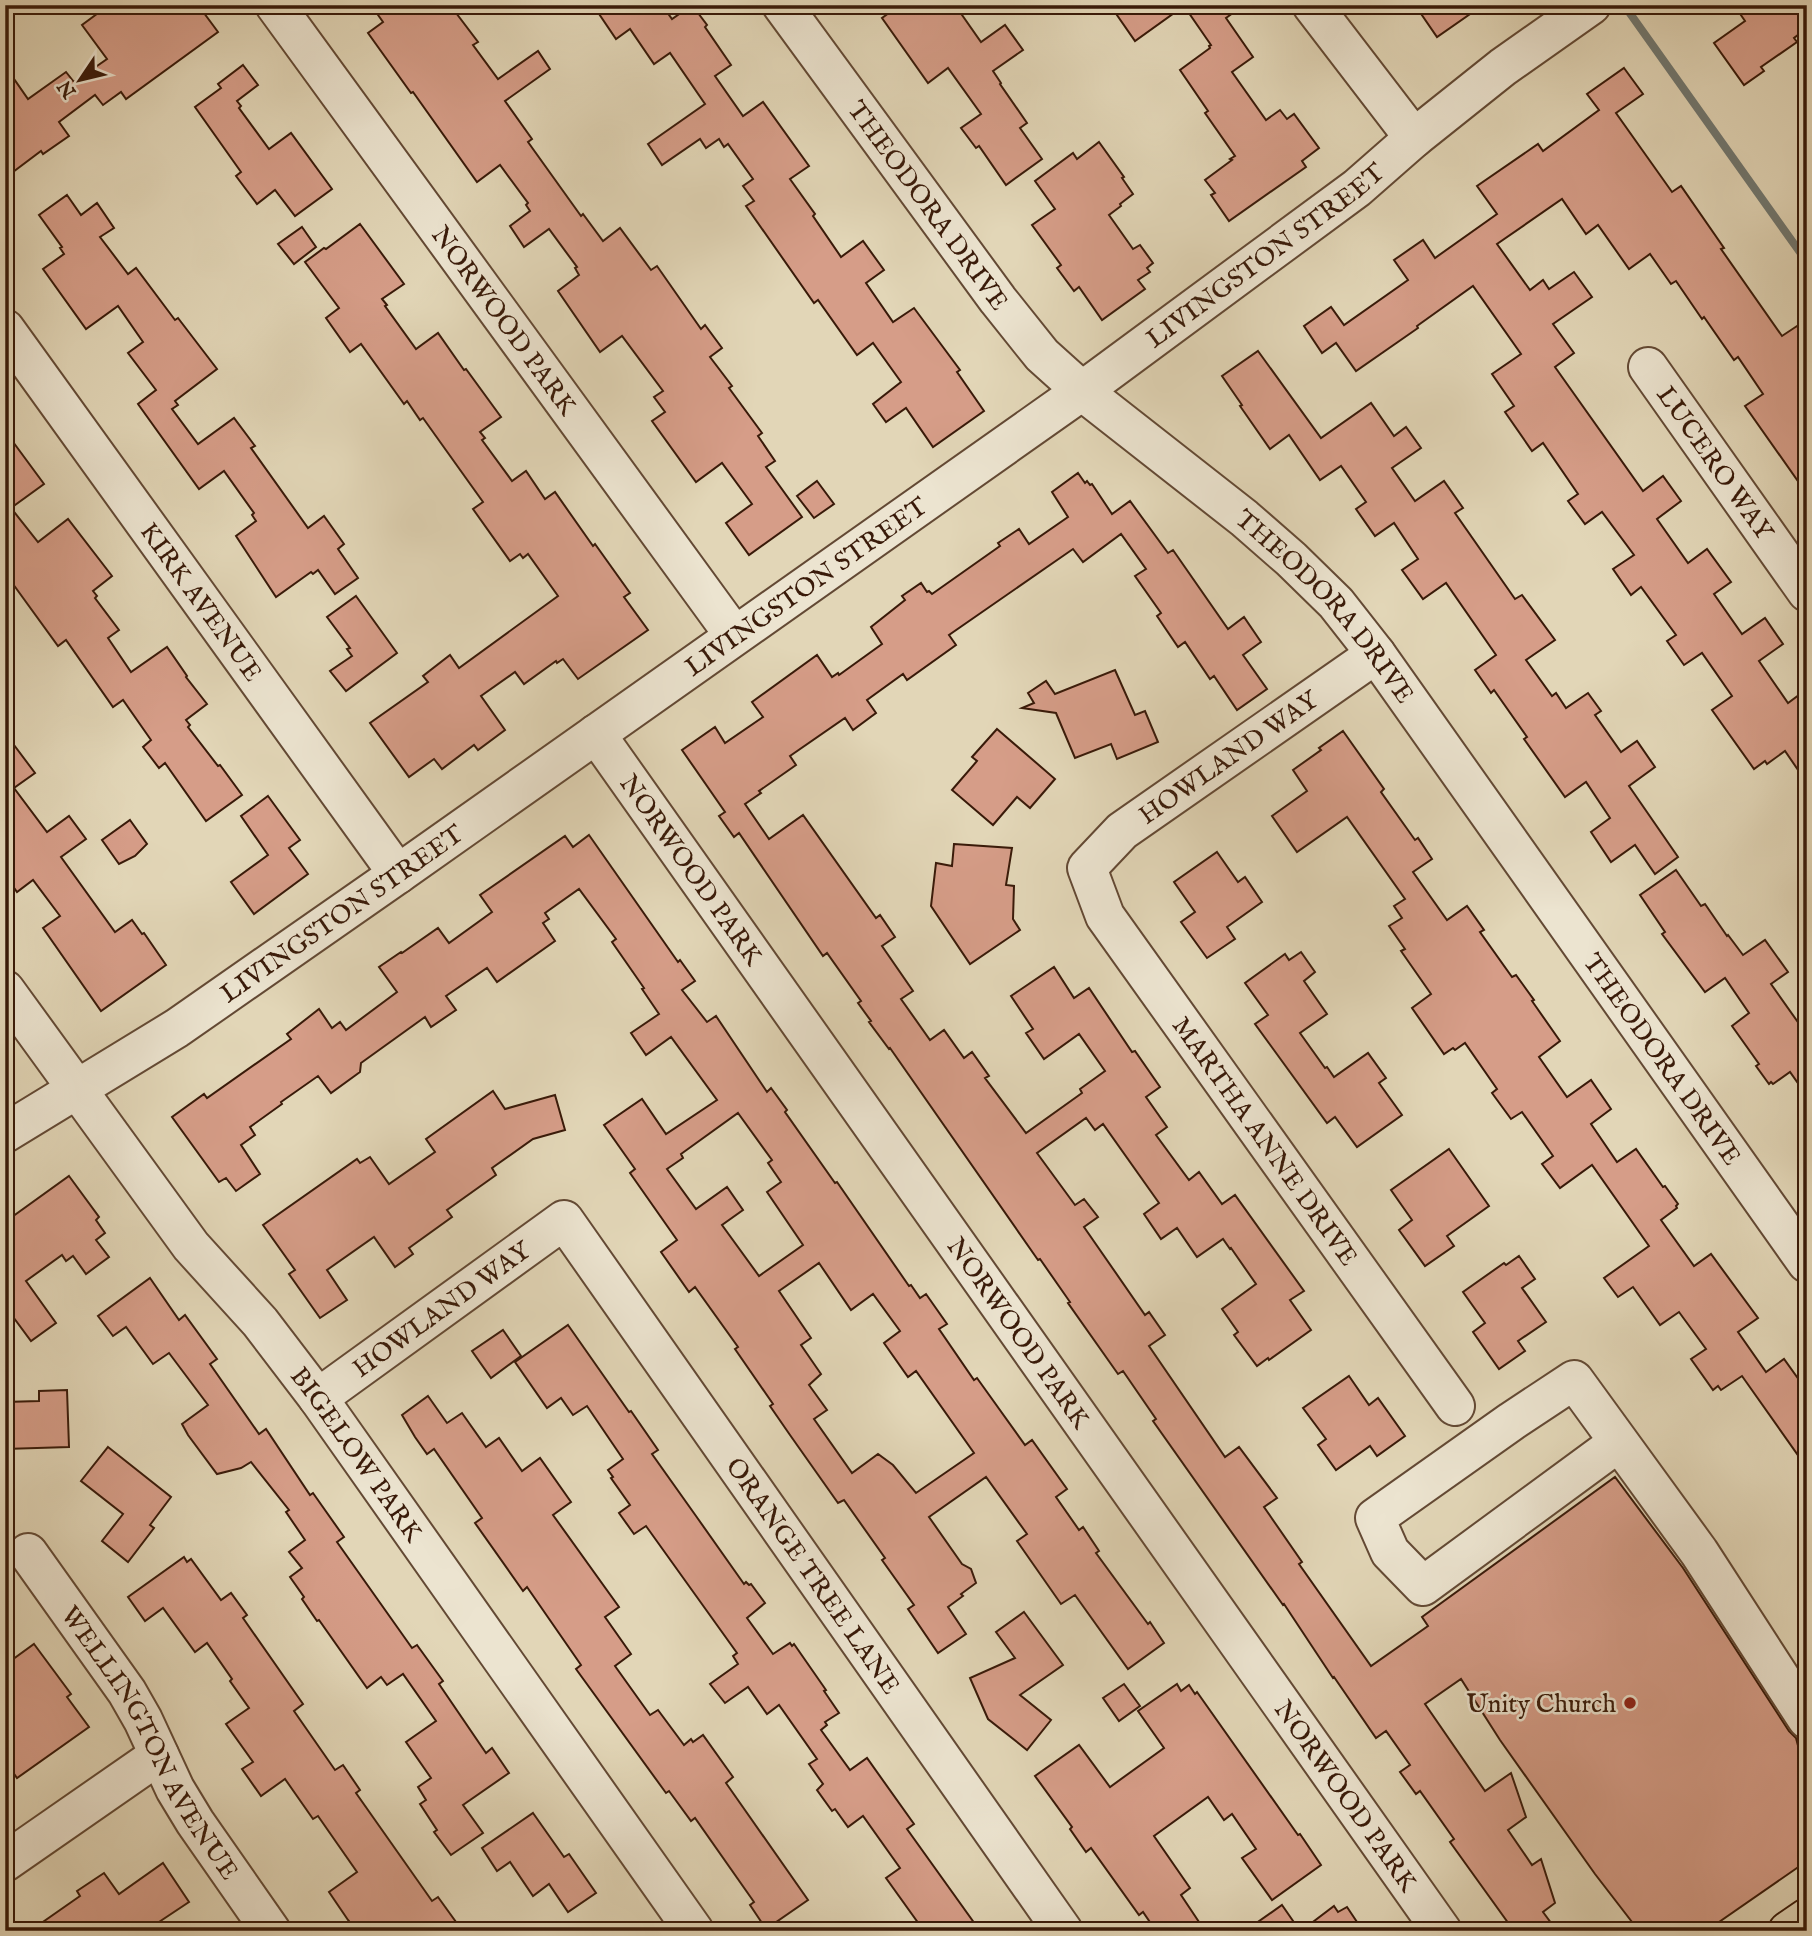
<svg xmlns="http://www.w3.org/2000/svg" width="1812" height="1936" viewBox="0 0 1812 1936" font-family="'IM FELL English',serif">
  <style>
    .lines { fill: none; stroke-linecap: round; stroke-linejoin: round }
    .stream { stroke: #717871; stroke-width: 8 }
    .building { fill: #d69d88; stroke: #391a09; stroke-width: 2; fill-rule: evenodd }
    .minor-casing { stroke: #634934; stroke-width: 42 }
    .major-casing { stroke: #391a09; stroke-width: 42 }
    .minor { stroke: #ece4d0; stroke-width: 38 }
    .major { stroke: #e2d6b7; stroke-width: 38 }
    .poi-dot { fill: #8f2418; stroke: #ece4d0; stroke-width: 2.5 }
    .labels { text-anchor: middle; stroke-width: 5; stroke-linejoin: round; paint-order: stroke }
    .street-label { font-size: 26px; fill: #391a09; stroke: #ece4d0 }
    .poi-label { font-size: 26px; fill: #391a09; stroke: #ece4d0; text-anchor: end }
  </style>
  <rect width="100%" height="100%" fill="#e2d6b7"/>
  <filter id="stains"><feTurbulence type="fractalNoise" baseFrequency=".00286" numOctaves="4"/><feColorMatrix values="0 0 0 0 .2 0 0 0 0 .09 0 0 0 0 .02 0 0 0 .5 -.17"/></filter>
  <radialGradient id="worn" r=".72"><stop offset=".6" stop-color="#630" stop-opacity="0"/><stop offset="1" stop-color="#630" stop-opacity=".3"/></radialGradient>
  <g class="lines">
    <!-- stream -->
    <polyline class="stream" points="1624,5 1807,262"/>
  </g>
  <!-- building -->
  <g class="building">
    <polygon points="109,5 198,5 218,32 126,99 121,92 103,105 95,95 59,122 69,136 43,154 41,151 5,178 5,66 28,99 66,72 74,82 107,59 82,25"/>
    <polygon points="371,5 450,5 478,42 473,45 498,79 538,51 550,69 505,101 532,139 528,142 581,216 583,214 603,241 620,228 651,270 657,266 701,329 705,325 722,348 710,357 732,386 729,388 762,433 758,436 775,461 766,467 802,517 749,555 726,523 752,504 722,463 696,482 652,421 665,412 654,397 663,391 622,336 600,352 558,291 579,275 575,268 577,267 549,229 524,247 510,226 530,211 526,205 528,203 500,165 477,182 413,92 411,93 368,33 383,22"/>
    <polygon points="593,5 662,5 672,19 692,5 707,25 705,27 731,65 715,76 743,116 763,102 809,166 790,179 815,214 813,216 841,257 863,241 884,270 866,283 893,322 914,308 960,370 957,372 984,411 933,447 906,408 886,422 873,404 901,382 873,343 857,355 818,300 814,303 746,206 754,201 743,186 753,179 728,144 724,147 719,139 706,148 700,139 662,165 648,144 705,104 670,53 654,64 630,29 616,39"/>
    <polygon points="900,5 955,5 981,42 1005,25 1023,50 993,71 1001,83 1000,84 1027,123 1020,128 1042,159 1006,185 979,146 976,148 961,128 981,114 948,68 928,83 882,18"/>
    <polygon points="1110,5 1244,5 1226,18 1253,57 1232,72 1266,120 1280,110 1287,119 1294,114 1319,148 1302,161 1306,167 1229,221 1211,195 1215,193 1205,180 1232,160 1230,159 1235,156 1205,113 1208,111 1180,70 1210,48 1209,46 1211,45 1184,6 1135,41"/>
    <polygon points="1415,5 1483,5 1437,37"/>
    <polygon points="1734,5 1807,5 1807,28 1794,38 1797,42 1761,67 1764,71 1744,85 1714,43 1745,21"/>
    <polygon points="243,65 258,85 237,101 241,106 239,108 269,149 291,133 332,189 295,216 275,190 257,204 236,176 241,172 195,107 221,88 218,84"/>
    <polygon points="1624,68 1643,94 1616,113 1672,192 1681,186 1724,248 1721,249 1782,336 1797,326 1807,340 1807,494 1745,406 1763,394 1738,357 1734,360 1704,317 1702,319 1676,281 1671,284 1650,254 1629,269 1598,225 1586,234 1562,199 1497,244 1530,290 1543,280 1549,289 1574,272 1592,297 1553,324 1574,353 1555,367 1643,491 1663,476 1681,501 1657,519 1688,563 1707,549 1731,582 1714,594 1742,634 1765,618 1783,644 1759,661 1788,703 1807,689 1807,783 1785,751 1767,764 1765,761 1754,769 1712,710 1732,696 1702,653 1684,665 1667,641 1676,635 1641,587 1631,595 1613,569 1634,555 1602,512 1585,524 1568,501 1578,494 1543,443 1532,451 1505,412 1514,406 1492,374 1521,354 1473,286 1417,326 1418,328 1356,371 1336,343 1322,353 1304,326 1331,307 1344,325 1408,280 1394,260 1423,240 1435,258 1497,214 1477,186 1538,144 1543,151 1599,110 1587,94"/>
    <polygon points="1099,142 1124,177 1122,178 1133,194 1120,204 1121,206 1109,215 1133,249 1140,245 1153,263 1147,268 1150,272 1138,280 1145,289 1102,320 1079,287 1074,291 1057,268 1061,265 1032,225 1055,209 1035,181 1073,153 1077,159"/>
    <polygon points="67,195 81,215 97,203 114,228 100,237 128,274 136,268 175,320 178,318 217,369 175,401 178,405 172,409 198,444 234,418 255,446 251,448 308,528 324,516 344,544 338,549 358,578 335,594 318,570 313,574 311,572 276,597 236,536 256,521 252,515 254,513 224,471 199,489 138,404 156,390 128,353 143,342 118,306 86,329 43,269 64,254 60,248 62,247 39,215"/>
    <polygon points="360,224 404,284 382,299 387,305 385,306 416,349 438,333 464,370 466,369 501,417 480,432 485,438 482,440 512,481 526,471 545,499 555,492 593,546 595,544 630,593 624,597 648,630 578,679 563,659 557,663 556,661 524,684 515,672 481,696 505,730 478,750 474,745 442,769 434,759 409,777 370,723 428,682 423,676 450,655 459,668 558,596 528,554 523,558 520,554 510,561 473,509 483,502 423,418 420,420 407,401 404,404 361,344 350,352 326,318 339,308 305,262 324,248 326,249"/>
    <polygon points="302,227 316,247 294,264 278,244"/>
    <polygon points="1258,351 1321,438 1371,403 1394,436 1406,427 1421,448 1392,468 1415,501 1444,481 1463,508 1455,513 1515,599 1522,595 1555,640 1526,660 1552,696 1556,693 1566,708 1588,693 1601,711 1595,715 1621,752 1637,741 1655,767 1629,786 1678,857 1655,874 1635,845 1611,862 1591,832 1610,818 1586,782 1565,797 1524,739 1527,737 1494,690 1491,693 1475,670 1496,655 1446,583 1423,599 1402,570 1418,559 1394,523 1375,536 1356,509 1366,502 1341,466 1320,480 1289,435 1270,449 1240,406 1242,405 1222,376"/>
    <polygon points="5,431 44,484 11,508 38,542 68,519 112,576 93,591 97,596 95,598 119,630 108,638 131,672 167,647 187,676 186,677 207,704 186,720 190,725 188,727 218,766 220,765 242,795 206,821 165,763 159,768 143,747 151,740 123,700 113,707 66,640 58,646 5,573"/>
    <polygon points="1078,473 1085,483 1087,481 1090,485 1092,484 1112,514 1130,501 1168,553 1173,550 1228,629 1244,617 1261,642 1243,655 1267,689 1237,710 1214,676 1210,679 1185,642 1178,647 1157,616 1161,613 1135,576 1146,569 1121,534 1083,562 1073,549 949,635 956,645 907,680 903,674 867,700 876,713 853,730 845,718 790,756 796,765 759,791 761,793 745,804 769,839 803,815 876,918 880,915 895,937 882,946 913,991 901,999 930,1040 944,1030 964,1058 972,1052 989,1076 985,1078 1026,1133 1082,1093 1080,1089 1105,1071 1079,1034 1044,1059 1026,1033 1033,1029 1011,996 1054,967 1074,998 1089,988 1132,1052 1135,1051 1160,1087 1146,1097 1167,1127 1156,1135 1189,1180 1199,1172 1222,1204 1235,1195 1304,1291 1290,1300 1311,1330 1269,1360 1268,1358 1257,1366 1234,1335 1238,1332 1222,1309 1256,1284 1231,1248 1230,1249 1223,1239 1197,1257 1177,1228 1161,1239 1144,1214 1159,1203 1103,1124 1095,1130 1086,1118 1037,1153 1075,1205 1084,1199 1098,1217 1084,1227 1145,1315 1149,1312 1165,1335 1149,1346 1225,1457 1239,1447 1277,1498 1264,1507 1302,1562 1299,1564 1371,1666 1428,1626 1422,1617 1615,1477 1683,1568 1789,1731 1796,1738 1807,1780 1807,1861 1706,1931 1639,1931 1595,1874 1500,1740 1461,1679 1425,1704 1485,1791 1511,1773 1526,1817 1508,1830 1532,1865 1541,1859 1555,1903 1543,1912 1557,1931 1514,1931 1450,1842 1454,1839 1420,1791 1416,1794 1400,1772 1410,1765 1386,1731 1376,1738 1334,1677 1333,1678 1284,1604 1283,1605 1153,1421 1156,1419 1123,1371 1118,1374 1068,1303 1070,1302 1040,1259 1038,1260 890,1048 889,1049 869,1022 871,1021 858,1003 861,1001 827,953 823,956 739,833 734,837 719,816 725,812 682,750 715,727 725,743 763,717 752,702 817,655 832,677 838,673 839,675 882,644 871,627 905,600 902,596 921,583 927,592 929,591 932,594 1000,546 998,543 1019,529 1029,544 1068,517 1052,492"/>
    <polygon points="817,481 834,504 814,518 797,496"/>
    <polygon points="356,596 397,653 346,691 330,671 352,656 347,649 350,648 327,617"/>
    <polygon points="1115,670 1135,715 1145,711 1158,742 1117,759 1111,744 1075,758 1056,713 1022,708 1034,703 1028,693 1046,681 1055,694"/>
    <polygon points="997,729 1055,779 1030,808 1017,797 993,825 952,790 977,761 972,757"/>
    <polygon points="1343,731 1384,789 1381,792 1415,840 1418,838 1432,859 1413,872 1447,920 1467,906 1484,930 1480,932 1512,977 1516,975 1534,1000 1532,1001 1560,1041 1539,1057 1567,1097 1591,1080 1611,1109 1591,1124 1617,1162 1636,1149 1663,1187 1665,1186 1678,1204 1676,1206 1677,1208 1661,1220 1694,1266 1711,1254 1758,1318 1738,1332 1766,1372 1784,1359 1807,1391 1807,1468 1742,1376 1721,1390 1718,1386 1713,1390 1691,1359 1706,1349 1679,1312 1660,1325 1633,1287 1618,1297 1604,1278 1649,1246 1592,1165 1560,1188 1542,1164 1553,1156 1522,1112 1511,1119 1492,1093 1497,1089 1465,1043 1455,1050 1453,1048 1444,1054 1412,1008 1431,994 1401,951 1405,949 1389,926 1402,918 1394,906 1405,899 1347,817 1297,852 1272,816 1307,791 1293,770 1321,750 1319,748"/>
    <polygon points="5,733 35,773 14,788 47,832 69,816 86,839 61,857 115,932 132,920 142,934 144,933 166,965 101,1011 43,928 60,916 33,880 17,892 5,875"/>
    <polygon points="268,796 300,840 289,848 308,874 254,914 231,882 268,855 241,816"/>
    <polygon points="130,820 147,844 135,856 119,864 102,840"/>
    <path d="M 589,835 L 678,962 L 680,960 L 695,981 L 682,990 L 707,1022 L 716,1016 L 767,1092 L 771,1088 L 787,1110 L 785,1112 L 835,1183 L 837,1182 L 909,1286 L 911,1285 L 920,1298 L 926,1294 L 947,1324 L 939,1329 L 974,1380 L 977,1378 L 1025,1445 L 1032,1440 L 1067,1489 L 1056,1497 L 1079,1530 L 1083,1527 L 1099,1551 L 1096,1553 L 1148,1624 L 1150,1622 L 1164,1643 L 1128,1669 L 1075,1595 L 1061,1604 L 1017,1541 L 1027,1534 L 986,1477 L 929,1517 L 962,1564 L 971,1569 L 976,1583 L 961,1594 L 963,1596 L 948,1607 L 966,1634 L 938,1653 L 908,1609 L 914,1605 L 882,1560 L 885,1558 L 844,1500 L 838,1503 L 790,1435 L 770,1406 L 773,1404 L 735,1349 L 738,1347 L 695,1287 L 689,1292 L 661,1252 L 677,1240 L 630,1173 L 635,1169 L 604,1125 L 642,1099 L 666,1134 L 717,1100 L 671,1037 L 646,1055 L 631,1033 L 659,1014 L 642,989 L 644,988 L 612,942 L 616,939 L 579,889 L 545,913 L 549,919 L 543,923 L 555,941 L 497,982 L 487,968 L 446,996 L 456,1010 L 431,1027 L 425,1017 L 361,1063 L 360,1072 L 331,1093 L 318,1076 L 281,1102 L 282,1104 L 250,1127 L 255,1135 L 241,1145 L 260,1174 L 236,1191 L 226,1178 L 219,1182 L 172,1117 L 204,1094 L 207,1098 L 291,1039 L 287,1034 L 319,1009 L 332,1028 L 340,1022 L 346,1030 L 397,992 L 379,967 L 401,952 L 402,953 L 438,928 L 449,943 L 492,912 L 480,895 L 565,836 L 573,847 ZM 738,1113 L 772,1160 L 768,1163 L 781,1182 L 767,1192 L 803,1245 L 759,1276 L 722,1225 L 743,1210 L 727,1187 L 696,1209 L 667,1169 L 683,1158 L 681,1154 ZM 819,1263 L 851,1310 L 873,1294 L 900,1331 L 884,1343 L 908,1377 L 916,1371 L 974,1453 L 916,1493 L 893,1465 L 878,1454 L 852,1473 L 814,1419 L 827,1410 L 809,1385 L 821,1374 L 801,1345 L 811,1338 L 779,1291 Z"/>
    <polygon points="954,844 1012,848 1006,885 1014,886 1013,919 1020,930 970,964 931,906 936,863 952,866"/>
    <polygon points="1217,852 1238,882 1245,877 1262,902 1227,927 1235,939 1207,958 1181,922 1195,912 1174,882"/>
    <polygon points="1676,870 1701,906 1705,904 1727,936 1728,935 1743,955 1765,940 1788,972 1771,984 1807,1035 1807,1096 1790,1072 1773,1084 1771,1082 1769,1084 1756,1066 1759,1064 1732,1026 1749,1013 1725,978 1705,992 1662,934 1665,932 1640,895"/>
    <polygon points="1301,952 1315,972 1304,981 1327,1014 1300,1033 1325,1068 1327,1067 1334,1077 1368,1053 1386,1078 1379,1083 1402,1115 1357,1147 1335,1117 1327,1123 1255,1024 1268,1015 1245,983 1285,954 1289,960"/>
    <polygon points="493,1091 505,1109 555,1095 565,1130 533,1139 492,1168 496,1175 447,1210 452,1217 409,1248 413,1254 395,1267 374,1237 327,1270 347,1300 320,1318 289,1274 295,1270 263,1225 357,1159 360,1163 370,1157 389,1184 435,1152 426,1139"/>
    <polygon points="1449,1149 1489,1206 1447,1236 1454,1246 1425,1266 1399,1230 1412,1220 1391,1190"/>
    <polygon points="69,1176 99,1217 96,1220 105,1233 96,1240 109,1257 86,1274 73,1256 66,1261 62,1255 26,1281 56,1323 31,1341 5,1306 5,1222"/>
    <polygon points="1519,1256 1535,1279 1522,1288 1546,1322 1518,1341 1525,1351 1499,1369 1473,1332 1485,1323 1463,1292 1504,1263 1506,1265"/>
    <polygon points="150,1278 179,1320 185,1315 217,1359 210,1364 259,1434 266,1429 310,1495 313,1493 344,1537 337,1542 412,1648 417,1645 443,1681 439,1684 486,1753 492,1748 509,1773 463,1805 483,1833 451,1855 434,1832 437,1830 420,1804 426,1800 418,1787 431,1778 406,1742 436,1721 403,1674 387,1685 381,1677 367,1688 319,1620 317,1621 302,1599 304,1597 290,1577 302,1568 289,1552 305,1540 286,1512 289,1510 251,1462 241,1468 217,1474 188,1435 182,1424 208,1405 169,1353 153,1364 126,1327 113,1336 98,1316"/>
    <polygon points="568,1325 629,1412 631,1411 658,1450 652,1454 696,1516 744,1584 746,1582 749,1585 751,1584 765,1603 747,1618 773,1654 790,1643 792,1646 794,1644 826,1690 824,1691 839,1713 825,1722 827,1725 821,1730 850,1770 867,1758 914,1824 907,1829 980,1931 924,1931 886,1878 900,1868 863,1816 848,1827 835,1809 832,1811 817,1790 823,1784 809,1764 817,1759 779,1705 767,1714 748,1687 725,1703 710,1684 738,1664 733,1656 737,1653 646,1526 634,1534 619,1513 630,1505 611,1478 613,1477 608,1470 623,1459 587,1406 573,1415 561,1398 547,1408 515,1362"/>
    <polygon points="503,1330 521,1356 491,1378 472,1351"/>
    <polygon points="1349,1376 1369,1405 1378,1398 1405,1436 1377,1456 1370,1446 1336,1470 1318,1445 1326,1439 1303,1408"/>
    <polygon points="67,1390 69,1447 5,1449 5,1402 39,1401 39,1391"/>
    <polygon points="428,1396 447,1423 462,1413 486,1447 499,1438 522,1471 540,1458 571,1502 553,1515 619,1607 605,1617 631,1654 615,1666 650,1715 658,1710 684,1745 691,1739 693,1742 703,1735 733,1777 726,1783 808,1900 766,1929 750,1905 754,1902 695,1818 691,1821 669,1791 666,1793 576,1669 581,1665 527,1587 523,1591 475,1523 482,1518 434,1449 427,1454 415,1437 402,1415"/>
    <polygon points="108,1447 171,1497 150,1525 154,1528 128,1562 102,1541 123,1514 81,1481"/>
    <polygon points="184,1557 187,1562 191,1559 221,1600 231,1593 247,1615 243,1618 303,1704 294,1711 335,1770 343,1765 360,1790 356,1793 432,1901 438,1897 456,1922 443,1931 357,1931 348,1920 329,1892 357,1872 318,1816 313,1819 285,1779 261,1796 242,1769 253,1762 226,1724 249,1708 230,1681 232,1679 207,1643 195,1652 163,1608 145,1621 128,1597"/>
    <polygon points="1024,1612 1063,1665 1020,1695 1051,1720 1027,1750 988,1719 970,1678 1015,1658 996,1632"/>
    <polygon points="34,1644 71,1694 67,1697 89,1727 17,1778 5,1761 5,1665"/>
    <polygon points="1124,1684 1140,1706 1119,1721 1103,1698"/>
    <polygon points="1177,1684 1181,1691 1189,1685 1195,1694 1197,1692 1298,1835 1300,1834 1321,1865 1272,1900 1242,1858 1256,1849 1232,1814 1224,1820 1208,1797 1154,1836 1190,1888 1181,1895 1205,1931 1156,1931 1143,1912 1139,1915 1091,1848 1086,1852 1070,1829 1072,1827 1035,1776 1079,1745 1110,1787 1164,1748 1138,1711"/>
    <polygon points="533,1813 564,1857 569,1854 596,1893 568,1912 549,1884 533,1896 510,1862 497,1871 482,1848"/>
    <polygon points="163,1863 189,1902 159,1922 165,1931 30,1931 80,1896 77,1891 104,1873 119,1894"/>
    <polygon points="1282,1905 1300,1931 1245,1931"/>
    <polygon points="1334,1906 1338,1912 1347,1907 1363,1931 1301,1931"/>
  </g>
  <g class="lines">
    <!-- minor casing -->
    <g class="minor-casing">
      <g id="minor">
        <path id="s1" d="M 275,5 L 734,635"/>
        <path id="s2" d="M 782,5 L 998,300 L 1042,355 L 1082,391 L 1244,518 L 1291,559 L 1336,603 L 1376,654 L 1807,1263"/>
        <polyline points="1312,5 1414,138"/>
        <path id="s3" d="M 5,329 L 398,874"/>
        <path id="s4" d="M 1648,367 L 1807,592"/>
        <path id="s5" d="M 1376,654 L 1122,831 L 1087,868 L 1105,916 L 1455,1406"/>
        <path id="s6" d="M 596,734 L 1442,1931"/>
        <path id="s7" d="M 5,990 L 191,1246 L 260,1322 L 318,1398 L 694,1931"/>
        <path id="s8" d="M 5,1133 L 177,1028 L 398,874 L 1082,391 L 1357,188 L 1414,138 L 1503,67 L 1591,5"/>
        <path id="s9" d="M 318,1398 L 564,1220 L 1063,1931"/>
        <polyline points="1619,1442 1423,1586 1390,1552 1375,1518 1512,1421 1574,1380 1699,1552 1807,1719"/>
        <path id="s10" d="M 28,1553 L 127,1692 L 143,1720 L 175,1789 L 195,1822 L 271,1931"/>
        <polyline points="5,1862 159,1755"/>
      </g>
    </g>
    <!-- major casing -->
    <g class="major-casing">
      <polyline id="major" points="1788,1931 1807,1918"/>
    </g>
    <!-- minor -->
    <use href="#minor" class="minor"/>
    <!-- major -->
    <use href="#major" class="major"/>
  </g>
  <!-- markers -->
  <circle class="poi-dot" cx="1630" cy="1703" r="7"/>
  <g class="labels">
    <!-- street labels -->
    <g class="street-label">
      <text dy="9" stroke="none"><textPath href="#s2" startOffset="248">THEODORA DRIVE</textPath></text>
      <text dy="9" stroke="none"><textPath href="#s8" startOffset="1536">LIVINGSTON STREET</textPath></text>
      <text dy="9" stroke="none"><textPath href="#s1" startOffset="390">NORWOOD PARK</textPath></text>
      <text dy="9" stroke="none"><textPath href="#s4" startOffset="117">LUCERO WAY</textPath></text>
      <text dy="9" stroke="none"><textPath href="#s8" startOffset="970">LIVINGSTON STREET</textPath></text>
      <text dy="9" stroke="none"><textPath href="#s3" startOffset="336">KIRK AVENUE</textPath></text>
      <text dy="9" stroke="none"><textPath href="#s2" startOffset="816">THEODORA DRIVE</textPath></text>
      <text transform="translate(1228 757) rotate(-35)" y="9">HOWLAND WAY</text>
      <text dy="9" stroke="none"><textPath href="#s6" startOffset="166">NORWOOD PARK</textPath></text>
      <text dy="9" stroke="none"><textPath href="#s8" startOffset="402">LIVINGSTON STREET</textPath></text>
      <text dy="9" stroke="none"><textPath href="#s2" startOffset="1382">THEODORA DRIVE</textPath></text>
      <text dy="9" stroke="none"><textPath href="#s5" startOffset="688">MARTHA ANNE DRIVE</textPath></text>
      <text dy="9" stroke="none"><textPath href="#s9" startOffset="152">HOWLAND WAY</textPath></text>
      <text dy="9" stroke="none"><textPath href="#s6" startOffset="733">NORWOOD PARK</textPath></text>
      <text dy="9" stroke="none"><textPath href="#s7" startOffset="583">BIGELOW PARK</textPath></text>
      <text dy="9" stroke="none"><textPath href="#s9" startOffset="738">ORANGE TREE LANE</textPath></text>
      <text dy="9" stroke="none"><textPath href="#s10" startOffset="226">WELLINGTON AVENUE</textPath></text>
      <text dy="9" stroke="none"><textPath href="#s6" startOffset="1300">NORWOOD PARK</textPath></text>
    </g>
    <!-- poi labels -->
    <g class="poi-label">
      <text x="1616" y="1712">Unity Church</text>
    </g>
  </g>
  <!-- margin -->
  <rect width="1812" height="1936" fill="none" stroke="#e2d6b7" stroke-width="28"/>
  <rect x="7" y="7" width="1798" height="1922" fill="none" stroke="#391a09" stroke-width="3.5"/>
  <rect x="14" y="14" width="1784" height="1908" fill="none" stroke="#391a09" stroke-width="2"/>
  <!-- north arrow -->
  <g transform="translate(80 80) rotate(235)" stroke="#ece4d0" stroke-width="5" paint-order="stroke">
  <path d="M0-5L12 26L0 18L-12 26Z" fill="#391a09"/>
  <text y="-10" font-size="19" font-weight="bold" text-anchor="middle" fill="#391a09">N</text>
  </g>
  <rect width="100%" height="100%" filter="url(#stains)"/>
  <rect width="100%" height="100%" fill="url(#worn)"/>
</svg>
